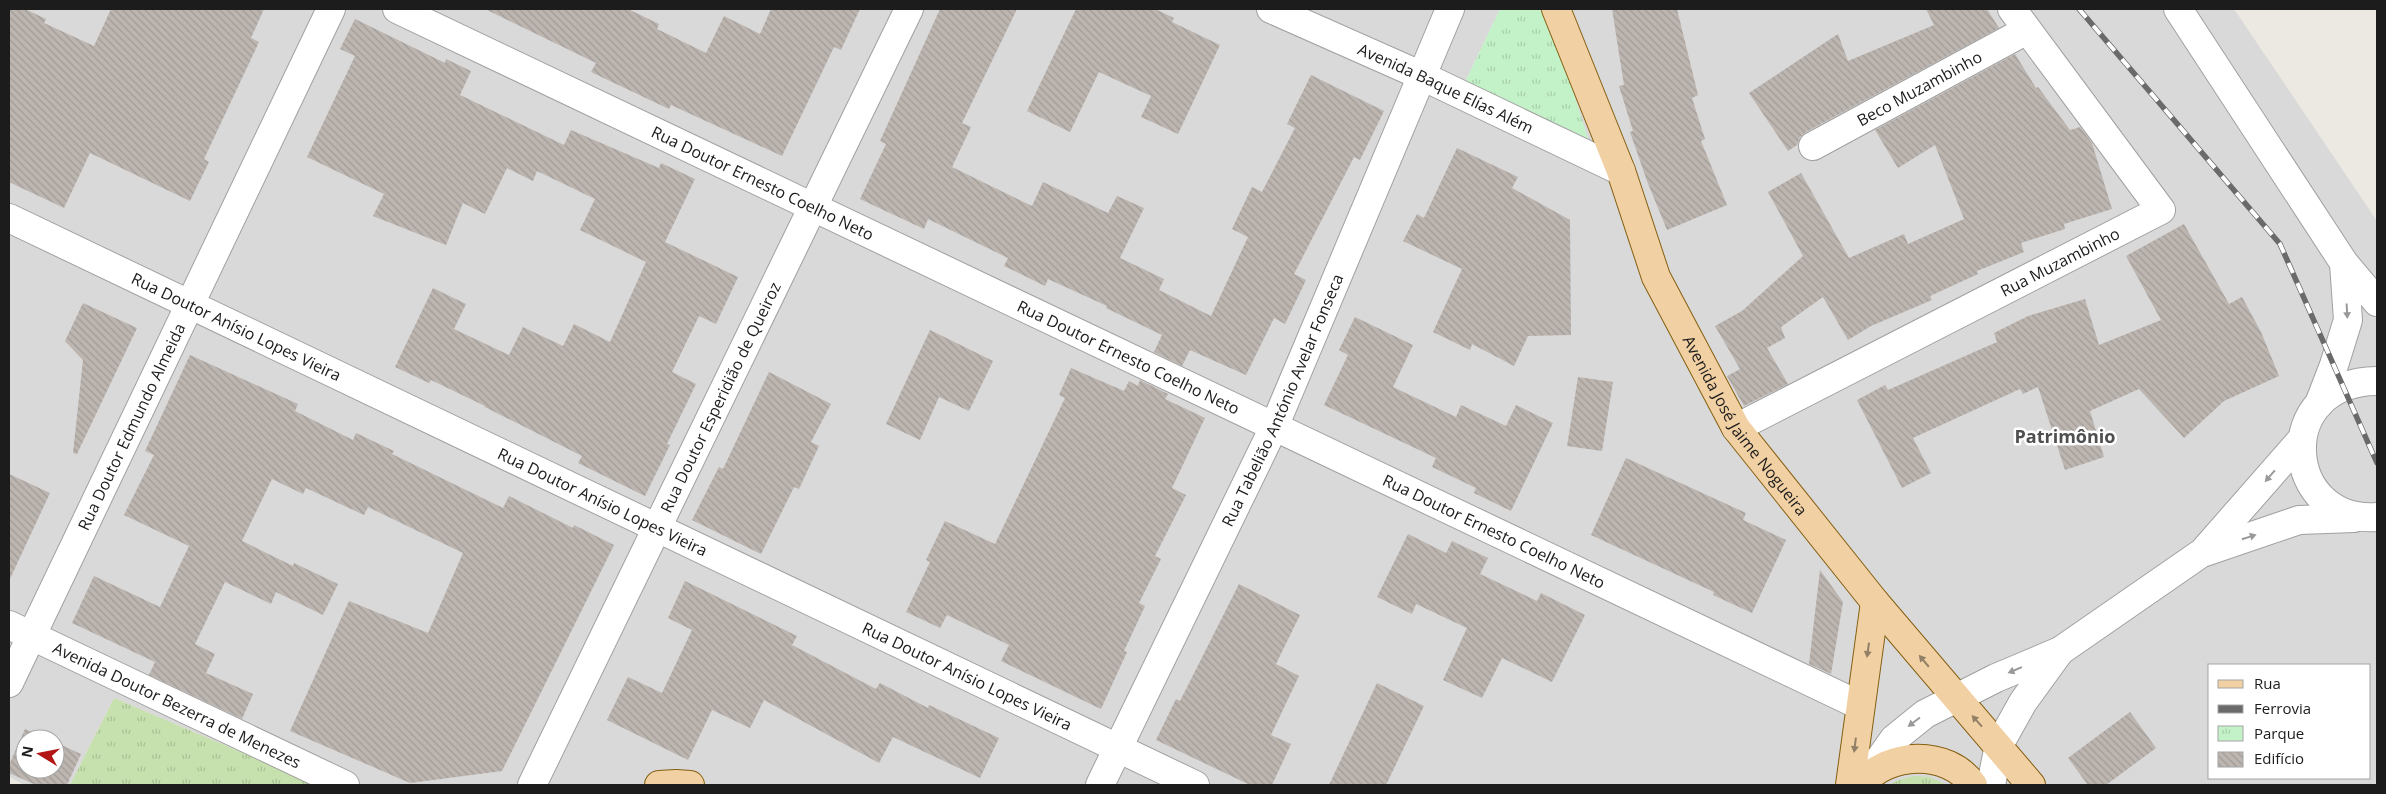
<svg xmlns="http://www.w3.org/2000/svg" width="2386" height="794" viewBox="0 0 2386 794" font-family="'Open Sans',sans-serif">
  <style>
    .residential { fill: #dad9d9; fill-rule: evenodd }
    .grass { fill: url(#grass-tufts) }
    .park { fill: url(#park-tufts) }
    .building { fill: url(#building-back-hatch) }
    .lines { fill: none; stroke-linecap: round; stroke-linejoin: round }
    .minor-casing { stroke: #a0a0a0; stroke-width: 30 }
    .major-casing { stroke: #845f10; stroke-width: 30 }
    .minor { stroke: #fff; stroke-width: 28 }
    .major { stroke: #f1d0a3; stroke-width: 28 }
    .rail-casing { stroke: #6a6a6a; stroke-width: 5.5 }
    .rail { stroke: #fff; stroke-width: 4; stroke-dasharray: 11; stroke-linecap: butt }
    .oneway { fill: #999 }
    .oneway2 { fill: #917f66 }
    .labels { text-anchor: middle; stroke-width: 5; stroke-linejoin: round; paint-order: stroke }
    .street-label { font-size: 16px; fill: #1c1c1c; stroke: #fff }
    .neighbourhood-label { font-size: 18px; font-weight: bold; fill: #4f4f4f; stroke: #fff }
  </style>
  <defs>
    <pattern id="grass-tufts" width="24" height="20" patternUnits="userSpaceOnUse" patternTransform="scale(1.25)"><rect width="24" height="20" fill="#c7e1ae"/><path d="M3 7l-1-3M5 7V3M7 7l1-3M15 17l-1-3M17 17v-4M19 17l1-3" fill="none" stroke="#aac095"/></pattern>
    <pattern id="park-tufts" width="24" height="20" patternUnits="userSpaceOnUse" patternTransform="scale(1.25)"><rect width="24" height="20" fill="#c4f2c8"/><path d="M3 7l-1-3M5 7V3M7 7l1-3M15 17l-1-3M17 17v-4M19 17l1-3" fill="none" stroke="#a8cfab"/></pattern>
    <pattern id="building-back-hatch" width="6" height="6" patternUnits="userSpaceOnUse" patternTransform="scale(1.25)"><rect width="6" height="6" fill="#bcb5b0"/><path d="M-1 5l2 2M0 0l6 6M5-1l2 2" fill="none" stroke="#a19b97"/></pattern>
  </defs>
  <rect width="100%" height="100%" fill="#ece9e3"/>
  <!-- residential -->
  <path class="residential" d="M 9,9 L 1500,9 L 1465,82 L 1589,144 L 1547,9 L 2234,9 L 2377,221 L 2377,785 L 318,785 L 114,698 L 70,785 L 25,785 L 9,777 ZM 2210,665 L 2370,665 L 2370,778 L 2210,778 ZM 25,739 L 55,739 L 55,769 L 25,769 Z"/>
  <!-- grass -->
  <g class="grass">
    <polygon points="114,698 318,785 70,785"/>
    <polygon points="1914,776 1930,777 1947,785 1889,785 1899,780"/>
  </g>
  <!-- park -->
  <polygon class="park" points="1500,9 1547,9 1590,145 1465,82"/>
  <!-- building -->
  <g class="building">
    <polygon points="9,9 25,9 46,19 44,23 94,46 111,9 264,9 251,38 259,42 204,159 209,162 190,201 90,153 64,208 9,182"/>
    <polygon points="485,9 628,9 659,24 657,29 706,53 724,16 760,34 771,9 860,9 841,50 834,47 782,156 671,105 669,109 591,72 596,63"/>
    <polygon points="940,9 1017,9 962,123 971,127 952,167 1032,206 1043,182 1108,213 1117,196 1144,208 1120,258 1164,279 1159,290 1211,316 1248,237 1232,229 1252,187 1262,192 1295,128 1287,124 1311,75 1384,111 1360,160 1354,157 1294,274 1306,280 1285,324 1274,318 1246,375 1190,350 1182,366 1154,352 1162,335 1106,308 1107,306 1048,279 1045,286 1004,266 1008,258 928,219 924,229 860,199 886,144 880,141"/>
    <polygon points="1076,9 1155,9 1174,18 1172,22 1220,45 1178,134 1141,117 1151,96 1099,72 1070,132 1027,111"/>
    <polygon points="1612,9 1677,9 1698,95 1692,98 1705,139 1701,141 1727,205 1667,230 1647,181 1630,132 1633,131 1619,86 1624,85"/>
    <polygon points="1926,9 1987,9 1999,28 1806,132 1800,137 1797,145 1788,151 1749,93 1838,34 1848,61 1934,25"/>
    <polygon points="355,19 445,63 446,59 471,71 460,95 564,145 571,130 659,168 661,163 695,179 665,242 738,277 716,324 699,316 672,372 696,384 667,444 670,445 645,496 578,463 582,456 485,407 485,406 431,380 429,383 395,367 433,288 466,304 454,329 509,355 523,327 563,346 574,324 610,342 646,262 580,230 595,199 537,171 533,181 507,168 485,214 463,203 446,245 373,216 384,194 307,157 355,56 340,49"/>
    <polygon points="2015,54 2036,88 2038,87 2070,130 2080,127 2092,143 2112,209 2064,224 2065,229 2021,243 2024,252 1977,271 1978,274 1930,296 1932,300 1871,326 1848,340 1823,297 1781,327 1785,338 1767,348 1788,384 1744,406 1727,376 1740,369 1715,326 1742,311 1803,256 1768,192 1801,173 1849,258 1904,234 1908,244 1964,219 1935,145 1898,168 1875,130"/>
    <polygon points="1457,148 1518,177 1512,188 1570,220 1571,335 1528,336 1514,366 1472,344 1470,350 1433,332 1462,269 1403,241 1417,214 1424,218"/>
    <polygon points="2184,224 2229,304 2242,297 2261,332 2279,376 2224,401 2184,438 2139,389 2090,411 2104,457 2065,470 2038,387 2023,394 2020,389 1913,438 1931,473 1902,488 1857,400 1885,385 1888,390 1997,342 1994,333 2028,316 2085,299 2099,345 2161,320 2126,256"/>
    <polygon points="83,303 137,328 77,454 73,453 83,360 65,341"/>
    <polygon points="1355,317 1413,345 1393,387 1456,417 1461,405 1506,426 1516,405 1553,423 1511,511 1474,493 1476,488 1432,467 1436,458 1324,405 1348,355 1339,350"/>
    <polygon points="930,330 993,361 969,411 939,397 920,440 886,424"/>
    <polygon points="190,355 298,404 295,411 353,440 356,433 394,451 392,454 503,508 509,496 573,528 574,525 614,545 502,771 410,783 290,731 349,601 428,633 463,553 368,507 364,515 306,488 303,494 272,479 242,541 293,566 294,563 338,584 323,615 276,592 271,604 225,582 195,644 215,654 206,673 253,694 242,719 149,675 155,662 72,623 94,576 160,607 189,546 124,515 154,455 145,451"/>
    <polygon points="1071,368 1124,391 1129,381 1138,386 1140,380 1168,394 1165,399 1205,418 1172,488 1186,495 1155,556 1161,559 1139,603 1145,606 1124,651 1127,652 1101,709 1001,661 1009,645 947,615 940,628 906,612 930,562 926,560 945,521 995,544 1065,398 1059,395"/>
    <polygon points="769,372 831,404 811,442 819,446 799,489 794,487 761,554 692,520 719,467 723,469"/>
    <polygon points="1578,377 1613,382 1602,451 1567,446"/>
    <polygon points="1626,458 1746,513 1743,520 1786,540 1752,613 1713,595 1714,592 1591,535"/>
    <polygon points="9,474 50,493 9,581"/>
    <polygon points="1408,534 1446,553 1452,541 1488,558 1480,574 1537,601 1541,593 1585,615 1552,682 1502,658 1482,698 1443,680 1467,628 1416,604 1412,614 1377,597"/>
    <polygon points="1820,570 1843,602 1831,674 1809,664"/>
    <polygon points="685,581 797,636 792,645 876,689 880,683 928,708 929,705 999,738 980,778 893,737 879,763 764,700 750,728 712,710 688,760 607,720 628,677 662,693 692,630 668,618"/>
    <polygon points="1239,584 1300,615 1276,664 1299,676 1271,735 1291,744 1272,785 1250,785 1156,740 1176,699 1180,701"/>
    <polygon points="1377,683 1424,706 1386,785 1329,785"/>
    <polygon points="2130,712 2156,748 2106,785 2088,785 2068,758"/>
    <polygon points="25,729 47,739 25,739 25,769 55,769 55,742 81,754 67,785 36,785 9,773 9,765"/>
  </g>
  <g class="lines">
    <!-- minor casing -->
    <g class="minor-casing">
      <g id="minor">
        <path id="s1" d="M 397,9 L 1859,705"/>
        <path id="s2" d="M 1271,9 L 1420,75 L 1621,171"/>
        <polyline points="2178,9 2344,263 2377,302"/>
        <path id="s3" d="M 1813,146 L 2027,30"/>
        <path id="s4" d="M 9,218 L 1195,785"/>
        <path d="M 2377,381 C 2271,382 2283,524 2377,517"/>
        <polyline points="2319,404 2334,365 2348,320 2344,263"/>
        <path id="s5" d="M 1736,428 L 2161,210 L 2012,9"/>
        <polyline points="2205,552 2299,520 2354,518"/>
        <path id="s6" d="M 9,625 L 345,785"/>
        <path id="s7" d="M 9,683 L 331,9"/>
        <polyline points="1869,774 1894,739 1925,714 1996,678 2060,651 2203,552 2302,439"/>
        <path id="s8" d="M 532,785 L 909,9"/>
        <path id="s9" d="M 1100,785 L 1274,427 L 1450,9"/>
        <polyline points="1991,785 1999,745 2023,702 2060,651"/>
      </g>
    </g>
    <!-- major casing -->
    <g class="major-casing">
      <g id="major">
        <path id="s10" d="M 1556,9 L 1621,171 L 1656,277 L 1736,428 L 1875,602 L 2031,785"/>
        <polyline points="659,785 676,784 690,785"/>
        <polyline points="1850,785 1875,602"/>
        <path d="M 1861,785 C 1887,751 1948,749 1973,785"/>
      </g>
    </g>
    <!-- minor -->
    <use href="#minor" class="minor"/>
    <!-- major -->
    <use href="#major" class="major"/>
    <!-- rail casing -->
    <g class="rail-casing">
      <polyline id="rail" points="2079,9 2280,244 2377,463"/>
    </g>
    <!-- rail -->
    <use href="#rail" class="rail"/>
  </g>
  <!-- one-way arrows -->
  <defs><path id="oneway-solid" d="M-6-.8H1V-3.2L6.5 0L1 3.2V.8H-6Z" transform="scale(1.25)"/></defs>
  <g class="oneway">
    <use href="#oneway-solid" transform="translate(2347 311) rotate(87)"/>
    <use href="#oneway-solid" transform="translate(2270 476) rotate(131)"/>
    <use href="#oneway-solid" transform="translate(2249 537) rotate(-18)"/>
    <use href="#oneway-solid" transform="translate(2015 670) rotate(157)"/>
    <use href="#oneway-solid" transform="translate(1914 722) rotate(143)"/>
  </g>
  <g class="oneway2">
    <use href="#oneway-solid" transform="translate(1868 650) rotate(98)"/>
    <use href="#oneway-solid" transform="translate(1924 661) rotate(-130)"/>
    <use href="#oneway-solid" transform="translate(1977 721) rotate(-132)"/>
    <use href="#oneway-solid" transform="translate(1855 745) rotate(97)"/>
  </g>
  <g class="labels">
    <!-- street labels -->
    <g class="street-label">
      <text dy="6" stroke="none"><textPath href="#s3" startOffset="121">Beco Muzambinho</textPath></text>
      <text dy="6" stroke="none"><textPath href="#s2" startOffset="192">Avenida Baque Elías Além</textPath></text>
      <text dy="6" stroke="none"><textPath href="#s1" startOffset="405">Rua Doutor Ernesto Coelho Neto</textPath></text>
      <text dy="6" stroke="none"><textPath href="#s5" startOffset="364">Rua Muzambinho</textPath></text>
      <text dy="6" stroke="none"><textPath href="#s4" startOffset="252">Rua Doutor Anísio Lopes Vieira</textPath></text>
      <text dy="6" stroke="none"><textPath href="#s1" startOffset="810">Rua Doutor Ernesto Coelho Neto</textPath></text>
      <text dy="6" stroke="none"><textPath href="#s8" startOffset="431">Rua Doutor Esperidião de Queiroz</textPath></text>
      <text dy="6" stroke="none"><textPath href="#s9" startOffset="426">Rua Tabelião António Avelar Fonseca</textPath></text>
      <text dy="6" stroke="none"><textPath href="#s10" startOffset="460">Avenida José Jaime Nogueira</textPath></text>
      <text dy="6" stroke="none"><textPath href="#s7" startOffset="284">Rua Doutor Edmundo Almeida</textPath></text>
      <text dy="6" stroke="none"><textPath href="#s4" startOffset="658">Rua Doutor Anísio Lopes Vieira</textPath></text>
      <text dy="6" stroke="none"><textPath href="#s1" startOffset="1215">Rua Doutor Ernesto Coelho Neto</textPath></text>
      <text dy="6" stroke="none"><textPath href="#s4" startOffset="1062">Rua Doutor Anísio Lopes Vieira</textPath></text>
      <text dy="6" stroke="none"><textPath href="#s6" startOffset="186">Avenida Doutor Bezerra de Menezes</textPath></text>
    </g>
    <!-- neighbourhood labels -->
    <g class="neighbourhood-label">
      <text x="2065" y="443">Patrimônio</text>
    </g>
  </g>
  <!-- border -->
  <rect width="2386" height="794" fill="none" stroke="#1c1c1c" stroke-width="20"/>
  <!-- legend -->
  <rect x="2208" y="664" width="162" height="115" fill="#ffffff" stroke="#a4a4a4"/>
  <rect x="2218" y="680" width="25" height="8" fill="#f1d0a3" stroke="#a4a4a4"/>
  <text x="2254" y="689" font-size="15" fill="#1c1c1c">Rua</text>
  <rect x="2218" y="705" width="25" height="8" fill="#6a6a6a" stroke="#a4a4a4"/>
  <text x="2254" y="714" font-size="15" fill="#1c1c1c">Ferrovia</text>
  <rect x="2218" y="726" width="25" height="15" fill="url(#park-tufts)" stroke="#a4a4a4"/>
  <text x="2254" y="739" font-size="15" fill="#1c1c1c">Parque</text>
  <rect x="2218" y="752" width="25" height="15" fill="url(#building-back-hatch)" stroke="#a4a4a4"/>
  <text x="2254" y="764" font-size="15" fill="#1c1c1c">Edifício</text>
  <!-- north arrow -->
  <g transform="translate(40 754) rotate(280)"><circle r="24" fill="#ffffff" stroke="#a4a4a4"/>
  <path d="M0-4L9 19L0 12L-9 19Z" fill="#b21716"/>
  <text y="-8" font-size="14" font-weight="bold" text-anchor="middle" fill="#1c1c1c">N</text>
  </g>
</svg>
